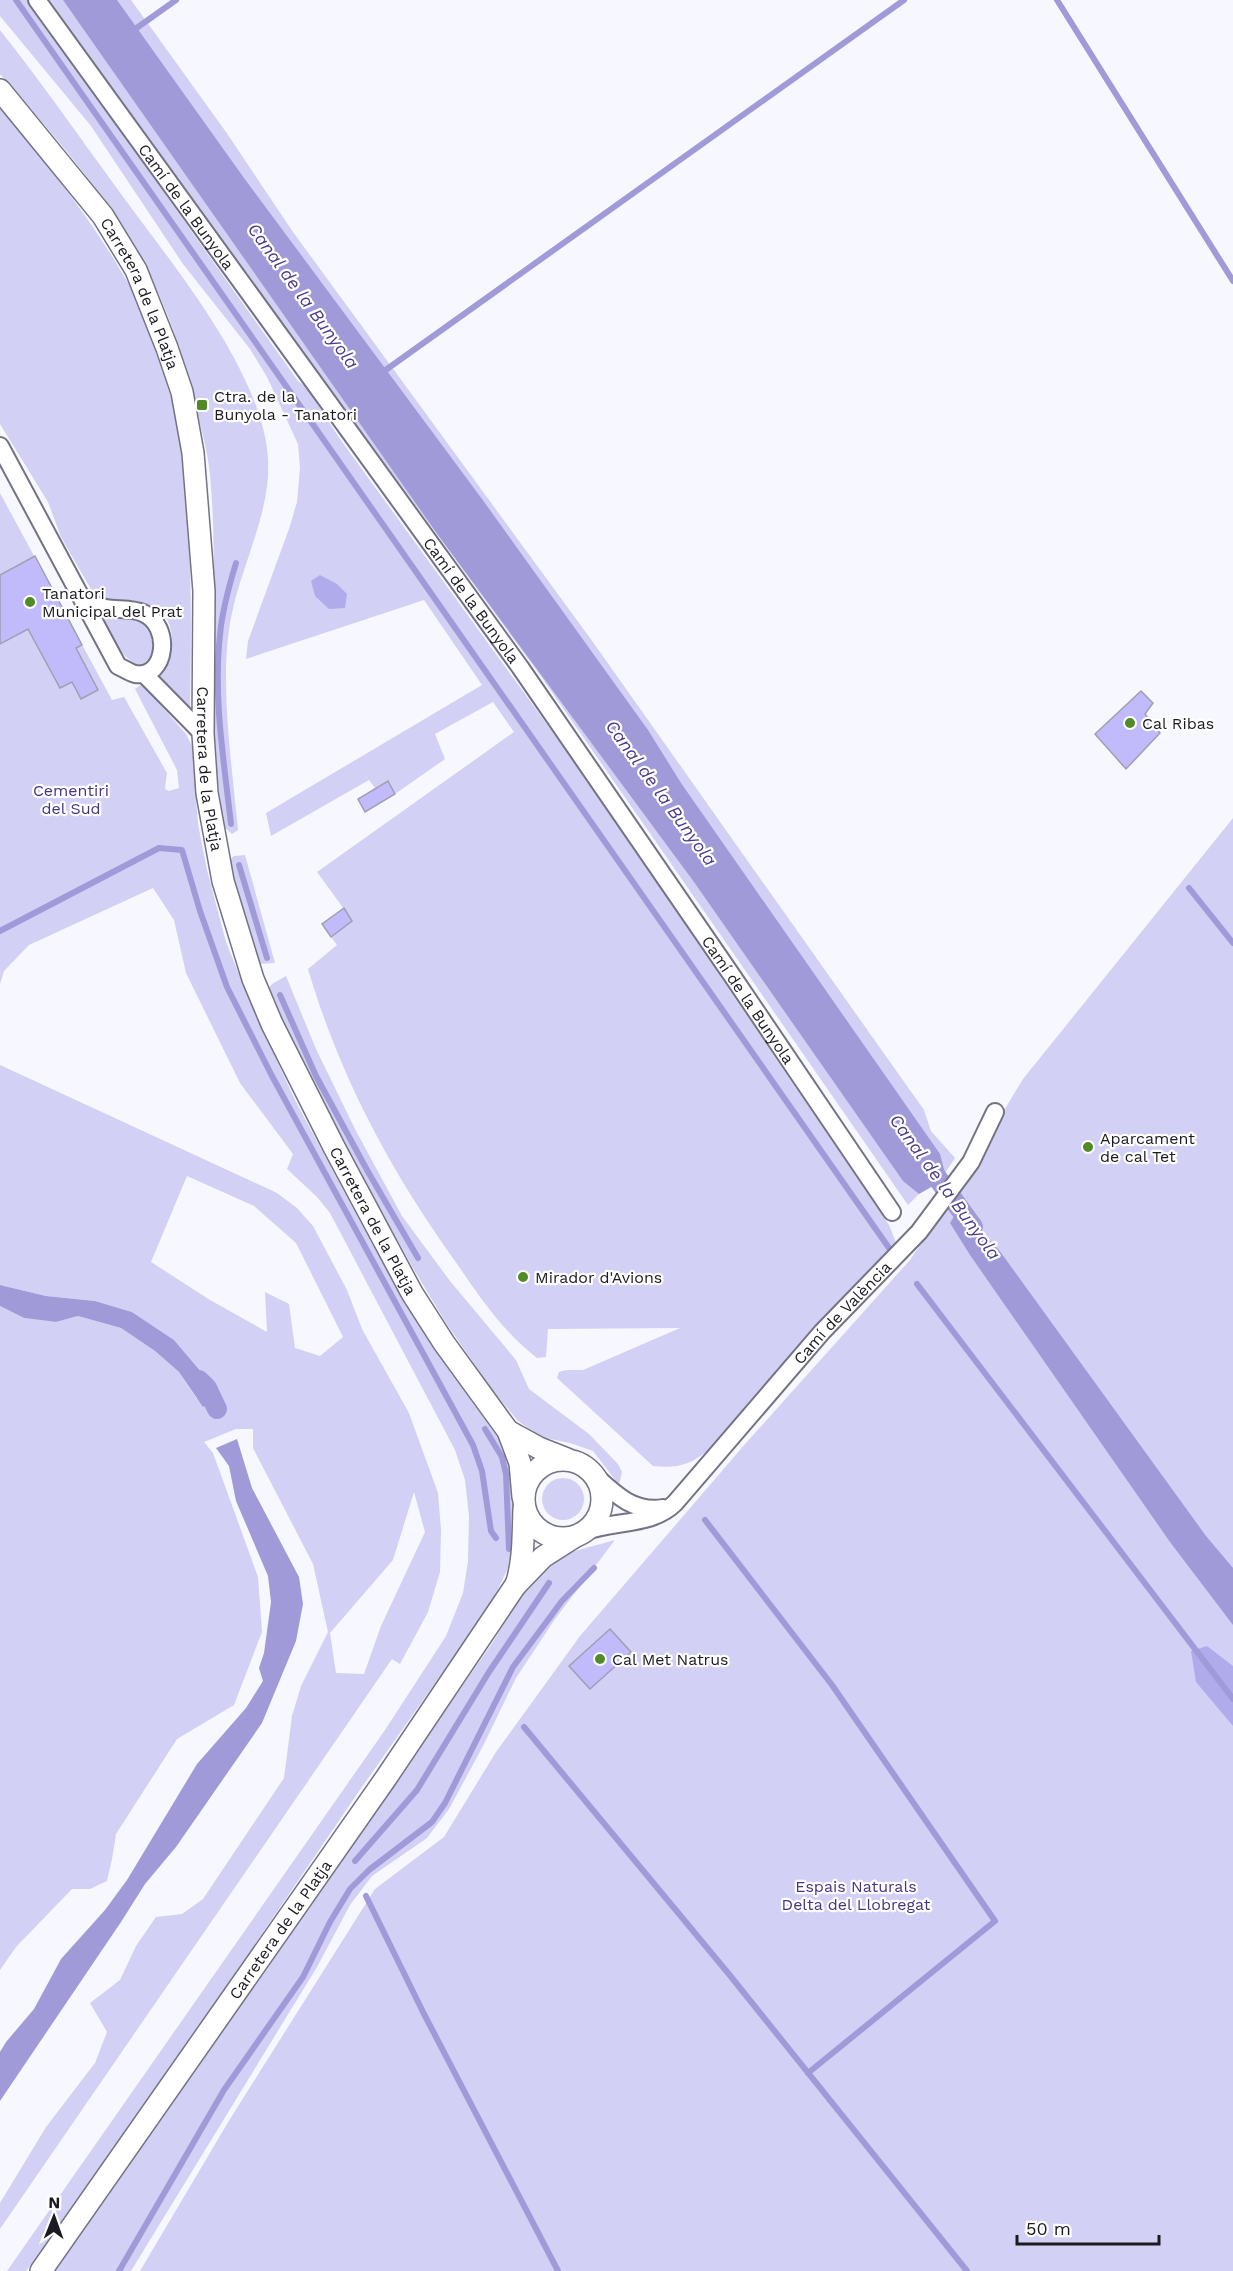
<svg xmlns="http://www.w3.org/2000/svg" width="1233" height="2271" viewBox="0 0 1233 2271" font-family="'Work Sans',sans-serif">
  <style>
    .green { fill: #d2d0f5; fill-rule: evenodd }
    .forest { fill: #b0abea }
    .water { fill: #a09ad9 }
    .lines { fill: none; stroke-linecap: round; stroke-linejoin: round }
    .stream { stroke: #a09ad9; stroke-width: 6 }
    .canal { stroke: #a09ad9; stroke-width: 20 }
    .building { fill: #c1bbfc; stroke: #a09fb1; stroke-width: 1.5 }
    .minor-casing { stroke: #747384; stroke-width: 20 }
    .tertiary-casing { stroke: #747384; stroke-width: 24 }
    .minor { stroke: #fff; stroke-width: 16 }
    .tertiary { stroke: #fff; stroke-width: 21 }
    .poi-dot { fill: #518a26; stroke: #fff; stroke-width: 2 }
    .labels { text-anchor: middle; stroke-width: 4.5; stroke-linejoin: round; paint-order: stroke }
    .street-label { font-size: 16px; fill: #1a1a20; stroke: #fff }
    .poi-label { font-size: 16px; fill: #1a1a20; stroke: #fff; text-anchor: start }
    .park-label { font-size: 16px; fill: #443680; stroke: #fff }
    .water-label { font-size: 18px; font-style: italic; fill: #4a3c87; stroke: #fff }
  </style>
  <rect width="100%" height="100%" fill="#f7f7ff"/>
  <!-- green -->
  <g class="green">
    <path d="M 0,0 L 27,0 L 298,381 L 306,387 L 340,439 L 575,763 L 889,1225 L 897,1245 L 886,1252 L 889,1258 L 707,1451 C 689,1466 676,1468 653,1466 L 557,1378 L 559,1372 L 566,1370 L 583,1370 L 680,1328 L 548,1329 L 546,1357 L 537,1358 C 502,1331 480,1297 455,1261 C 390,1170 340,1077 308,969 L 337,945 L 331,937 L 352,920 L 317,872 L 514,732 L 493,702 L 435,734 L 445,759 L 395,794 L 388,781 L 375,788 L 369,780 L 271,836 L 266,813 L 482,685 L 424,600 L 246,659 L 248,641 L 289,529 L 297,502 L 300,468 L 298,444 L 267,377 L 250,349 L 183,264 L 91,126 L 0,16 Z"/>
    <polygon points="49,0 71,0 912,1179 919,1194 908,1205 540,675 179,183"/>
    <polygon points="103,0 131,0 226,132 293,232 590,638 924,1110 931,1131 955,1158 945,1173"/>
    <path d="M 0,30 C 42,83 81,139 121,194 C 171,263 264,373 268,460 C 271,511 242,564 232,613 C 218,677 232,764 238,830 L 232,834 L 224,827 C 219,791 213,755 213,718 C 211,641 217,564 211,487 C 210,461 203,436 197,411 C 185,360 168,308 143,262 C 105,192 52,133 0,74 Z"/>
    <path d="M 0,109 C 42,157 81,206 115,261 C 125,278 136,295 144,313 C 195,428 192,583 190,708 L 158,675 C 167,663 173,652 172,636 C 167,591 127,609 96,598 L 61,537 L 48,502 L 0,424 Z"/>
    <polygon points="0,493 112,700 124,697 167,773 165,789 169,791 179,788 177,770 135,689 142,684 186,734 192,746 198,824 207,870 226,942 253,1009 296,1102 372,1244 433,1347 507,1450 514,1470 514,1534 508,1568 492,1602 355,1797 204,2019 26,2271 7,2271 385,1730 446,1636 463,1593 468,1561 469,1516 465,1480 455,1450 330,1213 317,1197 287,1169 293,1154 240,1083 186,973 174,920 153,888 29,945 4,971 0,984"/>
    <path d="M 100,615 C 129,620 145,611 155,645 C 139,696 109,632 100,615 Z"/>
    <polygon points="1233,818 1233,2271 140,2271 230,2119 375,1889 444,1837 496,1752 580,1636 746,1443 910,1260 983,1153 1000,1117 1023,1079"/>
    <polygon points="245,855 275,963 258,964 238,902 229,860 234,856"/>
    <polygon points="286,976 316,1049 355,1129 402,1216 450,1281 516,1360 529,1389 589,1434 618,1464 622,1472 619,1485 593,1451 570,1443 541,1437 518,1421 490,1387 446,1323 413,1268 351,1157 267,990 272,984"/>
    <path d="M 0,1065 L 277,1193 L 297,1208 L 313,1226 L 347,1290 L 362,1329 L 409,1413 L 438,1493 L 441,1530 L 440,1572 L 428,1612 L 400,1664 L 392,1659 L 0,2229 L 0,2203 L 46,2127 L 95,2063 L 107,2032 L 90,2003 L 120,1980 L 136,1946 L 156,1917 L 182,1914 L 203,1899 L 284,1778 L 292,1716 L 301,1686 L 328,1632 L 313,1564 L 253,1448 L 253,1429 L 236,1429 L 204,1442 L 213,1453 L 258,1577 L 262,1632 L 234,1705 L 177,1739 L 116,1834 L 112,1859 L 107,1881 L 90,1889 L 72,1889 L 16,1947 L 0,1970 L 0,1306 L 24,1318 L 56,1322 L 78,1316 L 121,1328 L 155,1351 L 179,1372 L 197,1399 L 220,1394 L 174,1340 L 132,1312 L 95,1301 L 46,1296 L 0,1285 ZM 187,1176 L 254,1206 L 296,1243 L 343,1337 L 320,1356 L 295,1348 L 289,1304 L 265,1292 L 267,1332 L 210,1300 L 151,1262 ZM 414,1492 L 425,1532 L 381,1626 L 364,1674 L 336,1673 L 330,1633 L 393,1560 Z"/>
    <circle cx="563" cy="1499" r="21"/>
    <path d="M 615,1540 L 555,1619 L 516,1678 L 483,1746 L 449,1809 L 427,1838 L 372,1876 L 350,1905 L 317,1967 L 131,2271 L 54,2271 L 493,1642 C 511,1613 529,1571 561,1556 C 578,1549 598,1545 615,1540 Z"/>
  </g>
  <!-- forest -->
  <g class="forest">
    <polygon points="320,575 337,584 347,594 345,608 329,609 315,596 311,581"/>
    <polygon points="1207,1646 1233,1666 1233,1726 1196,1682 1191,1651"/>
  </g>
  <!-- water -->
  <g class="water">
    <polygon points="63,0 117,0 244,178 482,499 648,730 681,783 940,1154 945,1173 940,1182 919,1194 903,1181 694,882 438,535"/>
    <polygon points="959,1208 999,1250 1206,1536 1233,1568 1233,1625 1170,1542 970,1255 950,1223"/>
    <polygon points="0,1285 46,1296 95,1301 132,1312 174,1340 220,1394 214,1401 203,1407 179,1372 155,1351 121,1328 78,1316 56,1322 24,1318 0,1306"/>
    <polygon points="237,1439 252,1488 299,1577 303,1604 296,1641 262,1723 176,1847 145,1884 121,1922 0,2101 0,2052 6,2042 34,2009 61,1959 105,1910 127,1880 197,1764 246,1708 263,1681 259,1668 264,1653 271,1602 268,1576 236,1501 229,1466 216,1448"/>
  </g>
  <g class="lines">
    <!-- stream -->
    <g class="stream">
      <polyline points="16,0 889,1248"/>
      <polyline points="1057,0 1233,281"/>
      <polyline points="131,32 176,0"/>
      <polyline points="380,374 904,0"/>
      <path d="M 231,824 C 224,762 213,697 220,635 C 222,610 229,586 236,563"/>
      <polyline points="239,865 267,958"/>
      <polyline points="1189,888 1233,943"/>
      <polyline points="0,931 159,848 182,850 200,911 227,987 272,1076 473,1445 482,1471 491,1531 496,1538"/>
      <polyline points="280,995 316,1076 367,1170 418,1258"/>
      <polyline points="917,1284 1233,1699"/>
      <polyline points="485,1429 502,1457 506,1474 509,1549"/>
      <polyline points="705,1520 832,1685 995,1921 808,2073"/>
      <polyline points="524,1727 728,1973 967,2271"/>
      <polyline points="355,1861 417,1790 489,1672 549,1583"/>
      <polyline points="366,1896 424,2014 558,2271"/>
      <polyline points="119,2271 224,2090 303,1977 330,1922 350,1889 369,1870 432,1822 445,1803 513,1667 562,1601 594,1568"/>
    </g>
    <!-- canal -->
    <g class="canal">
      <polyline points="925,1161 973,1227"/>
      <polyline points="199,1380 207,1388 217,1409"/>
    </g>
  </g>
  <!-- building -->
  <g class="building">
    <polygon points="35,556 82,645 76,648 98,690 81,699 72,682 60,688 28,629 0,644 0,575"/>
    <polygon points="1141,691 1153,703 1145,714 1160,733 1126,769 1095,734"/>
    <polygon points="388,781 395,794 365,812 358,799"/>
    <polygon points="344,908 352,921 331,937 322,924"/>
    <polygon points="610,1629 631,1652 590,1689 569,1666"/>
  </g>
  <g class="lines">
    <!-- minor casing -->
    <g class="minor-casing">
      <g id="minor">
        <path id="s1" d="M 37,0 L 520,667 L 733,977 L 892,1212"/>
        <path d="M 0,446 L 118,666 C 123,668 130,673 135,674 C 167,679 172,625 143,613 C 133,608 117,610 106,608 C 98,607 91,604 83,601"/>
        <polyline points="144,674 203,734"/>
        <path d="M 592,1473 C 613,1492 632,1513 663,1508"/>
        <path id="s2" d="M 586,1531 C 616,1520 652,1526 675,1503 L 822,1332 L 919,1232 L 971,1162 L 995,1112"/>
      </g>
    </g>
    <!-- tertiary casing -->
    <g class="tertiary-casing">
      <g id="tertiary">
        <path id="s3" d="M 0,90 L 103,216 L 136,270 L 167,348 L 182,392 L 193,453 L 204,591 L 203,734 L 207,793 L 223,881 L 253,979 L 272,1024 L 334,1147 L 412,1293 L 444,1343 L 508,1431 L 520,1463 L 523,1497"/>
        <polyline points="508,1431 539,1448 567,1459"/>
        <circle cx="563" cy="1499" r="39"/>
        <path d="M 516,1585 C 524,1561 523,1534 524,1509"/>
        <path id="s4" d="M 41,2271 L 386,1778 L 515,1586 L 543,1557 L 576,1536"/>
      </g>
    </g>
    <!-- minor -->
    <use href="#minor" class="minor"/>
    <!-- tertiary -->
    <use href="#tertiary" class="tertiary"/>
  </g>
  <!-- markers -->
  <g class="poi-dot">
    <rect x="196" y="399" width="12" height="12" rx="3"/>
    <circle cx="30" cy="602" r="6"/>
    <circle cx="1130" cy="723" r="6"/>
    <circle cx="1088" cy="1147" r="6"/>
    <circle cx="523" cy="1277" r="6"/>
    <circle cx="600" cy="1659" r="6"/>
  </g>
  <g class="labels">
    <!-- street labels -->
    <g class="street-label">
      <text dy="6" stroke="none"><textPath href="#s1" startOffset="255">Camí de la Bunyola</textPath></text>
      <text dy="6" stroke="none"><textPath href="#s3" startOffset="249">Carretera de la Platja</textPath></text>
      <text dy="6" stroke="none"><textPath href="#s1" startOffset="741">Camí de la Bunyola</textPath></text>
      <text dy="6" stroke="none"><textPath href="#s3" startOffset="735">Carretera de la Platja</textPath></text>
      <text dy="6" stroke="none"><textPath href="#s1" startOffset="1227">Camí de la Bunyola</textPath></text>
      <text dy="6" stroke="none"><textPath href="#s3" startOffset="1221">Carretera de la Platja</textPath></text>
      <text dy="6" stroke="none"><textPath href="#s2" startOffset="348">Camí de València</textPath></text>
      <text dy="6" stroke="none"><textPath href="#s4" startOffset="417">Carretera de la Platja</textPath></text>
    </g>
    <!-- poi labels -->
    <g class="poi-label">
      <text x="214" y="402">Ctra. de la<tspan x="214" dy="18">Bunyola - Tanatori</tspan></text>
      <text x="42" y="599">Tanatori<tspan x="42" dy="18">Municipal del Prat</tspan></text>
      <text x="1142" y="729">Cal Ribas</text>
      <text x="1100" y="1144">Aparcament<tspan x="1100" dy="18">de cal Tet</tspan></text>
      <text x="535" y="1283">Mirador d'Avions</text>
      <text x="612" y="1665">Cal Met Natrus</text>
    </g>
    <!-- park labels -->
    <g class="park-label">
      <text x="71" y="796">Cementiri<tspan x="71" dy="18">del Sud</tspan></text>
      <text x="856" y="1892">Espais Naturals<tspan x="856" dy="18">Delta del Llobregat</tspan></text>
    </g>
    <!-- water labels -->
    <g class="water-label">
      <text transform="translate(303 296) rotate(54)" y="6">Canal de la Bunyola</text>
      <text transform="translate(661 793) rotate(54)" y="6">Canal de la Bunyola</text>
      <text transform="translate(945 1187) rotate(54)" y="6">Canal de la Bunyola</text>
    </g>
  </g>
  <!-- north arrow -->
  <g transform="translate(54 2217) rotate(1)" stroke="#ffffff" stroke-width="4.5" paint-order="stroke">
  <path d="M0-4.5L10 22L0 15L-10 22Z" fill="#1a1a20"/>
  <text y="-9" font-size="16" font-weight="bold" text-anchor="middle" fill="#1a1a20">N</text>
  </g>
  <!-- scale -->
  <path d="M1017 2235v9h142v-9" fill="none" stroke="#1a1a20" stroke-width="3"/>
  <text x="1026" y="2235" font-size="18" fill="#1a1a20" stroke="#ffffff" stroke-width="4.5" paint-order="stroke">50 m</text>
</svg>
